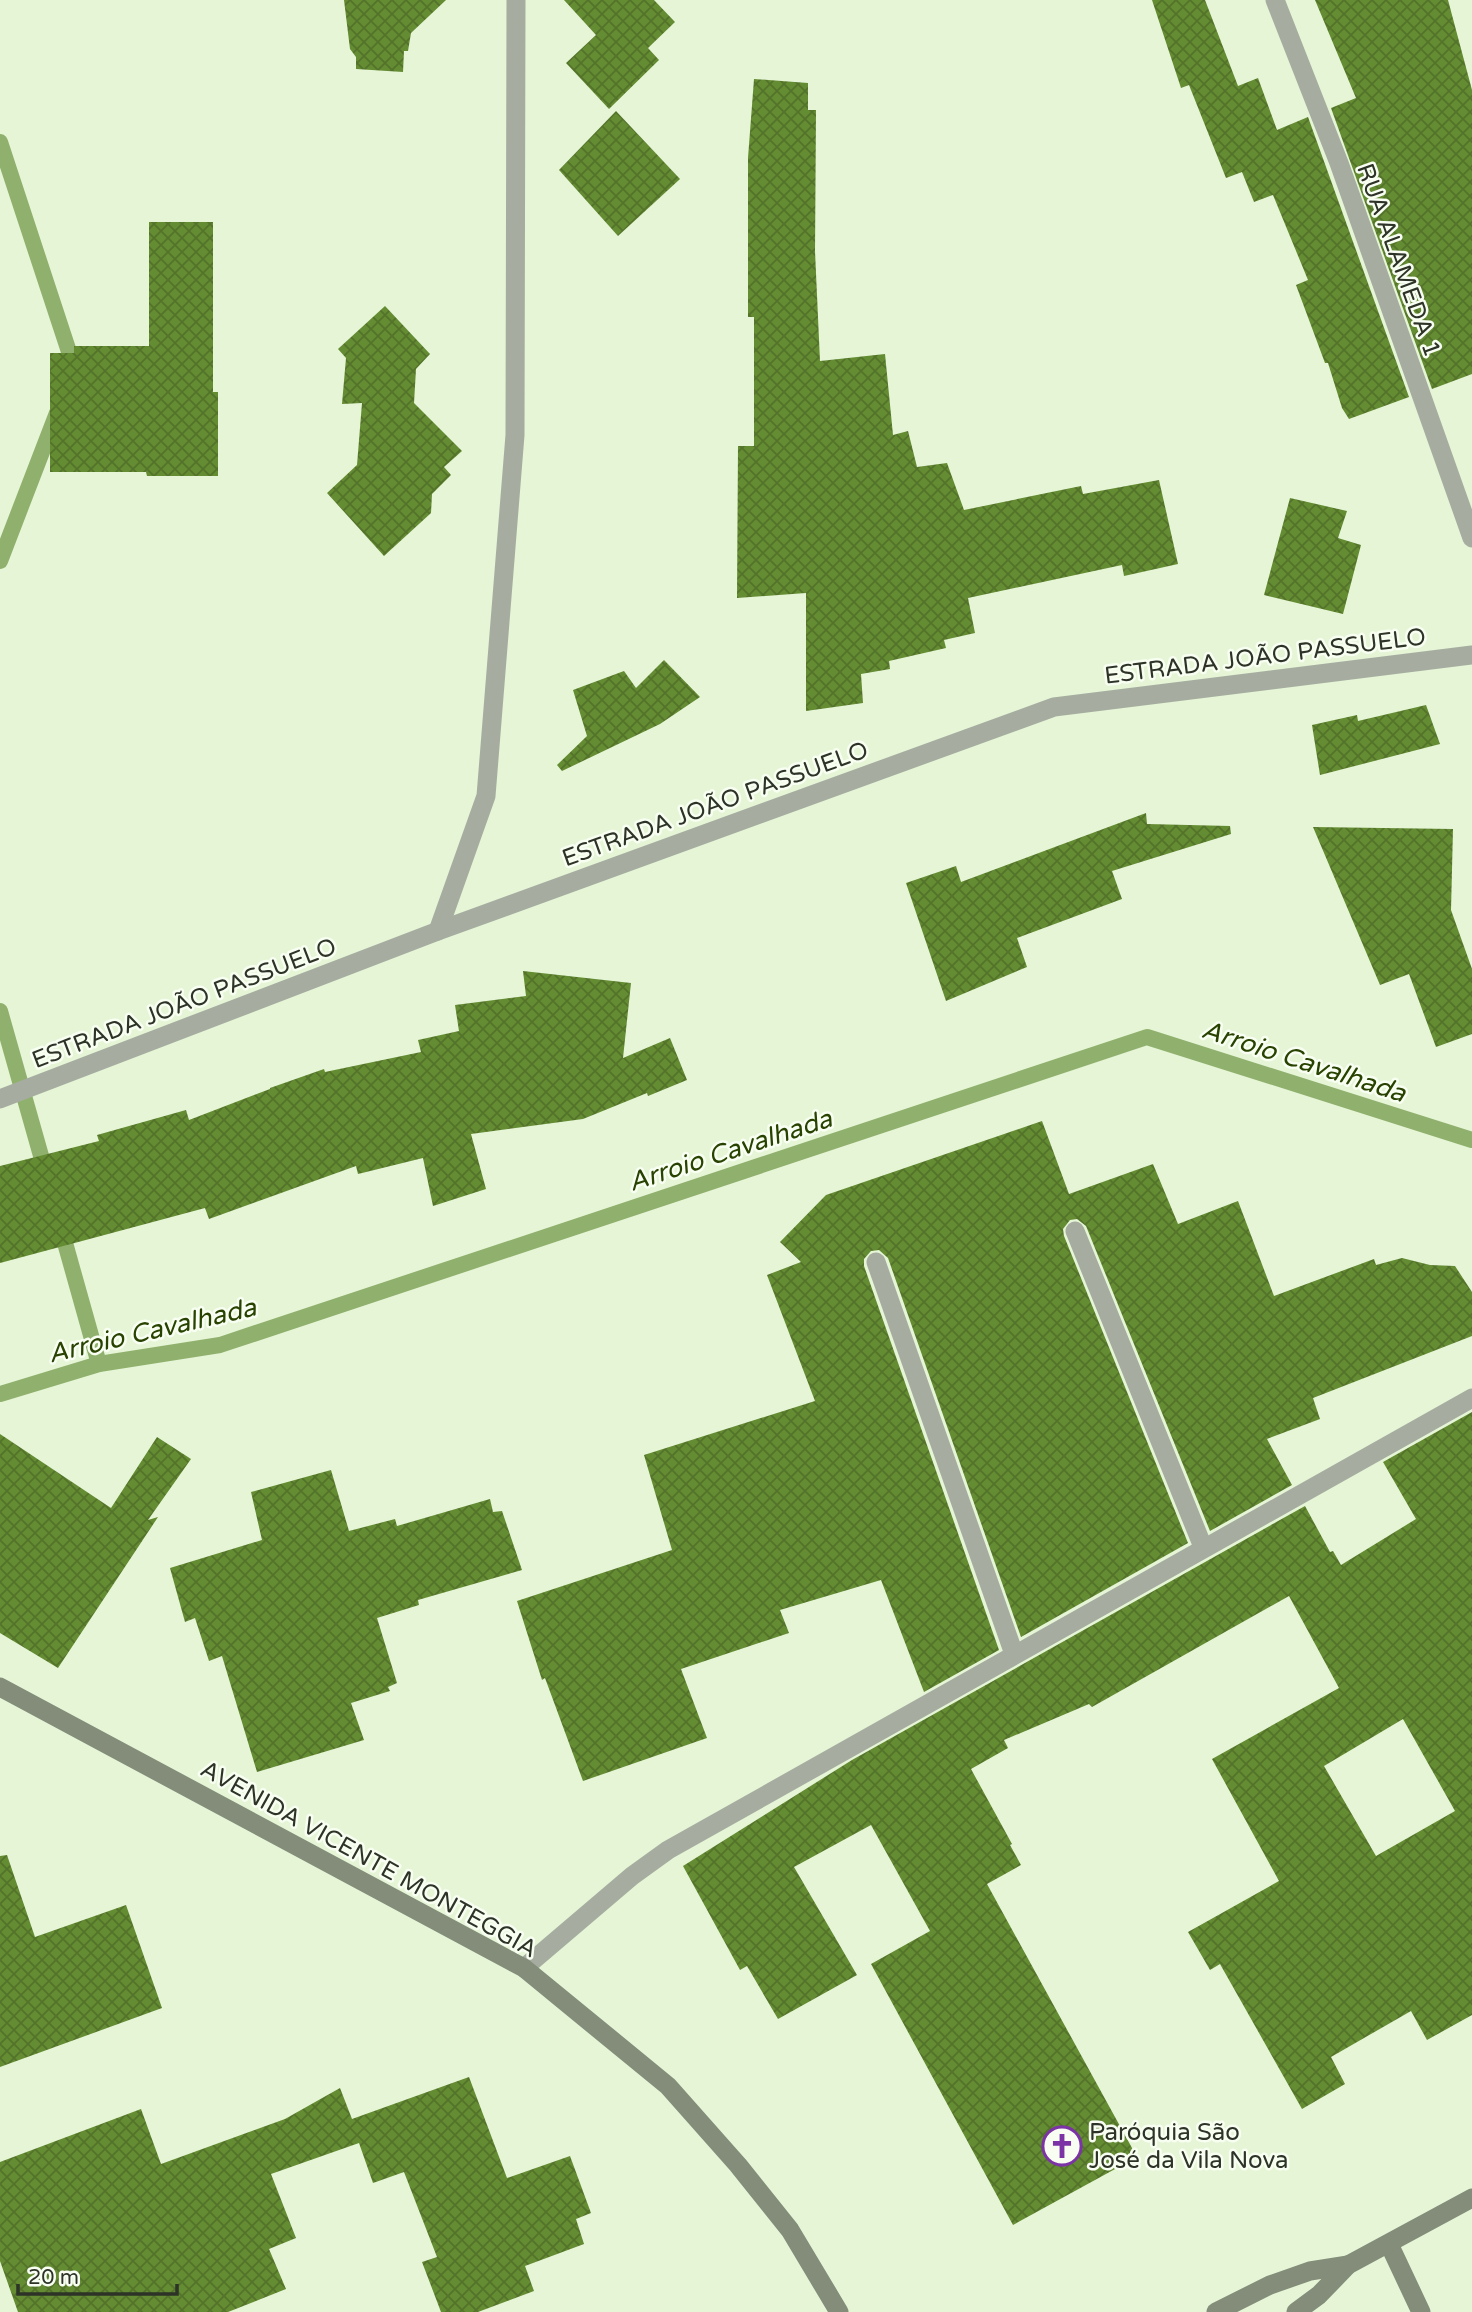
<svg xmlns="http://www.w3.org/2000/svg" width="1472" height="2312" viewBox="0 0 1472 2312" font-family="'Varela Round',sans-serif">
  <style>
    .lines { fill: none; stroke-linecap: round; stroke-linejoin: round }
    .stream { stroke: #90b16d; stroke-width: 16 }
    .building { fill: url(#building-cross-hatch); fill-rule: evenodd }
    .minor { stroke: #a6ada0; stroke-width: 19 }
    .tertiary { stroke: #a6ada0; stroke-width: 19 }
    .secondary { stroke: #838d7a; stroke-width: 19 }
    .labels { text-anchor: middle; stroke-width: 5; stroke-linejoin: round; paint-order: stroke }
    .street-label { font-size: 24px; fill: #2d3327; stroke: #f8fff2 }
    .poi-label { font-size: 24px; fill: #2d3327; stroke: #f8fff2; text-anchor: start }
    .water-label { font-size: 26px; font-style: italic; fill: #284200; stroke: #f8fff2 }
  </style>
  <defs>
    <pattern id="building-cross-hatch" width="8" height="8" patternUnits="userSpaceOnUse" patternTransform="scale(1.75)"><rect width="8" height="8" fill="#648c32"/><path d="M0 0l8 8M0 8l8-8" fill="none" stroke="#53732a"/></pattern>
  </defs>
  <rect width="100%" height="100%" fill="#e5f5d6"/>
  <g class="lines">
    <!-- stream -->
    <g class="stream">
      <polyline points="0,142 74,367 72,372"/>
      <polyline points="0,561 57,413"/>
      <polyline points="0,1011 47,1177"/>
      <polyline points="60,1225 99,1364"/>
      <polyline points="0,1394 99,1364 220,1345 1147,1037 1472,1140"/>
    </g>
  </g>
  <!-- building -->
  <g class="building">
    <polygon points="344,0 446,0 411,33 408,51 404,51 403,72 356,69 356,57 350,49"/>
    <polygon points="564,0 654,0 675,22 648,48 659,60 609,109 566,63 596,35"/>
    <polygon points="1152,0 1205,0 1238,86 1258,78 1277,130 1308,117 1409,397 1349,419 1342,408 1328,363 1325,363 1296,285 1308,280 1273,195 1254,202 1242,172 1226,178 1189,85 1181,88"/>
    <polygon points="1315,0 1448,0 1472,90 1472,374 1432,389 1331,108 1356,98"/>
    <polygon points="754,79 808,83 808,110 816,110 815,251 820,361 885,354 893,435 908,431 917,467 947,463 964,510 1081,486 1083,494 1159,480 1178,564 1124,576 1122,565 968,598 975,633 944,640 946,648 889,661 890,669 861,674 863,703 806,711 806,593 737,598 738,446 754,446 754,317 748,317 748,158"/>
    <polygon points="616,111 680,179 618,236 559,170"/>
    <polygon points="149,222 213,222 213,392 218,392 218,476 147,476 146,472 50,472 50,353 74,353 74,346 149,346"/>
    <polygon points="385,306 430,354 416,369 414,403 462,451 444,467 451,475 432,494 431,513 384,556 327,493 357,465 362,403 342,404 346,358 338,349"/>
    <polygon points="1290,498 1347,511 1338,538 1361,545 1343,614 1264,595"/>
    <polygon points="664,660 700,697 660,724 562,771 557,765 587,736 573,690 624,671 636,688"/>
    <polygon points="1426,705 1440,744 1320,775 1312,725 1357,715 1358,721"/>
    <polygon points="1146,813 1147,824 1230,826 1231,834 1112,871 1122,899 1017,938 1027,967 946,1001 906,883 956,866 961,882"/>
    <polygon points="1313,827 1453,829 1451,910 1472,969 1472,1034 1436,1047 1409,974 1380,985"/>
    <polygon points="523,971 631,983 623,1058 670,1038 687,1080 648,1096 647,1093 583,1119 471,1134 486,1189 433,1206 423,1158 358,1174 356,1166 209,1219 205,1208 0,1263 0,1166 99,1141 97,1135 186,1110 189,1120 270,1089 270,1088 324,1069 325,1072 421,1052 418,1040 459,1031 455,1005 526,996"/>
    <polygon points="1042,1121 1069,1194 1153,1164 1178,1224 1238,1201 1274,1296 1374,1259 1376,1265 1402,1258 1430,1265 1455,1266 1472,1292 1472,1336 1313,1398 1320,1419 1267,1439 1292,1485 1210,1531 1086,1226 1077,1219 1070,1220 1063,1229 1064,1236 1188,1543 1021,1637 888,1258 879,1250 871,1251 864,1259 864,1266 999,1650 924,1692 881,1580 780,1610 789,1633 681,1669 707,1738 583,1781 545,1678 542,1680 517,1601 672,1550 644,1455 815,1401 767,1275 801,1262 780,1242 826,1195"/>
    <path d="M 1472,1412 L 1472,2015 L 1427,2040 L 1411,2011 L 1331,2057 L 1345,2084 L 1302,2109 L 1220,1964 L 1210,1970 L 1188,1932 L 1279,1881 L 1212,1759 L 1339,1688 L 1289,1596 L 1092,1707 L 1089,1704 L 1004,1740 L 1008,1748 L 971,1769 L 1012,1844 L 1010,1845 L 1021,1865 L 987,1884 L 1137,2157 L 1013,2225 L 871,1964 L 930,1931 L 871,1825 L 794,1867 L 857,1975 L 778,2019 L 747,1966 L 740,1970 L 683,1866 L 852,1760 L 1305,1506 L 1330,1552 L 1333,1551 L 1341,1565 L 1416,1519 L 1383,1462 ZM 1403,1719 L 1455,1811 L 1376,1856 L 1324,1766 Z"/>
    <polygon points="0,1434 111,1508 157,1437 191,1459 148,1520 158,1517 58,1668 0,1633"/>
    <polygon points="331,1470 349,1531 395,1519 397,1526 490,1499 493,1512 502,1511 522,1570 418,1600 419,1605 377,1618 397,1683 388,1687 390,1691 351,1703 364,1740 257,1772 222,1656 209,1661 195,1618 185,1622 170,1568 262,1540 251,1492"/>
    <polygon points="7,1855 35,1937 126,1905 162,2008 0,2067 0,1856"/>
    <polygon points="469,2077 507,2178 570,2156 591,2213 576,2219 584,2244 525,2266 534,2291 478,2312 441,2312 422,2262 437,2257 404,2172 373,2183 359,2143 271,2174 296,2238 269,2249 286,2289 228,2312 18,2312 0,2261 0,2162 141,2109 161,2164 285,2119 340,2088 352,2119"/>
  </g>
  <g class="lines">
    <!-- minor -->
    <g class="minor">
      <polyline points="1275,0 1339,163 1472,538"/>
      <polyline points="438,931 486,796 515,435 516,0"/>
      <polyline points="1075,1231 1203,1547"/>
      <polyline points="876,1262 1014,1654"/>
      <polyline points="524,1968 632,1876 668,1850 1472,1398"/>
    </g>
    <!-- tertiary -->
    <polyline class="tertiary" points="0,1099 438,931 1054,707 1472,655"/>
    <!-- secondary -->
    <g class="secondary">
      <polyline points="0,1687 524,1968 668,2086 738,2165 790,2230 839,2312"/>
      <polyline points="1389,2244 1421,2312"/>
      <polyline points="1216,2312 1270,2285 1310,2271 1348,2265"/>
      <polyline points="1296,2312 1319,2295 1348,2265 1472,2198"/>
    </g>
  </g>
  <!-- icons -->
  <defs>
    <g id="church-ring" transform="scale(2.0125)"><circle r="9.5" fill="#f8fff2" stroke="#7b33a6" stroke-width="1.5"/><path d="M-1.2-6h2.4v3.5h3.3v2.4h-3.3V6h-2.4V-.1h-3.3v-2.4h3.3Z" fill="#7b33a6"/></g>
  </defs>
  <g fill-rule="evenodd">
    <use href="#church-ring" x="1062" y="2146"/>
  </g>
  <g class="labels">
    <!-- street labels -->
    <g class="street-label">
      <text transform="translate(1399 260) rotate(70)" y="8">RUA ALAMEDA 1</text>
      <text transform="translate(1265 656) rotate(-7)" y="8">ESTRADA JOÃO PASSUELO</text>
      <text transform="translate(715 804) rotate(-20)" y="8">ESTRADA JOÃO PASSUELO</text>
      <text transform="translate(184 1003) rotate(-21)" y="8">ESTRADA JOÃO PASSUELO</text>
      <text transform="translate(369 1859) rotate(29)" y="8">AVENIDA VICENTE MONTEGGIA</text>
    </g>
    <!-- poi labels -->
    <g class="poi-label">
      <text x="1089" y="2140">Paróquia São<tspan x="1089" dy="28">José da Vila Nova</tspan></text>
    </g>
    <!-- water labels -->
    <g class="water-label">
      <text transform="translate(1304 1061) rotate(18)" y="9">Arroio Cavalhada</text>
      <text transform="translate(730 1150) rotate(-18)" y="9">Arroio Cavalhada</text>
      <text transform="translate(152 1330) rotate(-13)" y="9">Arroio Cavalhada</text>
    </g>
  </g>
  <!-- scale -->
  <path d="M18 2284v10h159v-10" fill="none" stroke="#2d3327" stroke-width="3.5"/>
  <text x="28" y="2284" font-size="21" fill="#2d3327" stroke="#f8fff2" stroke-width="5" paint-order="stroke">20 m</text>
</svg>
